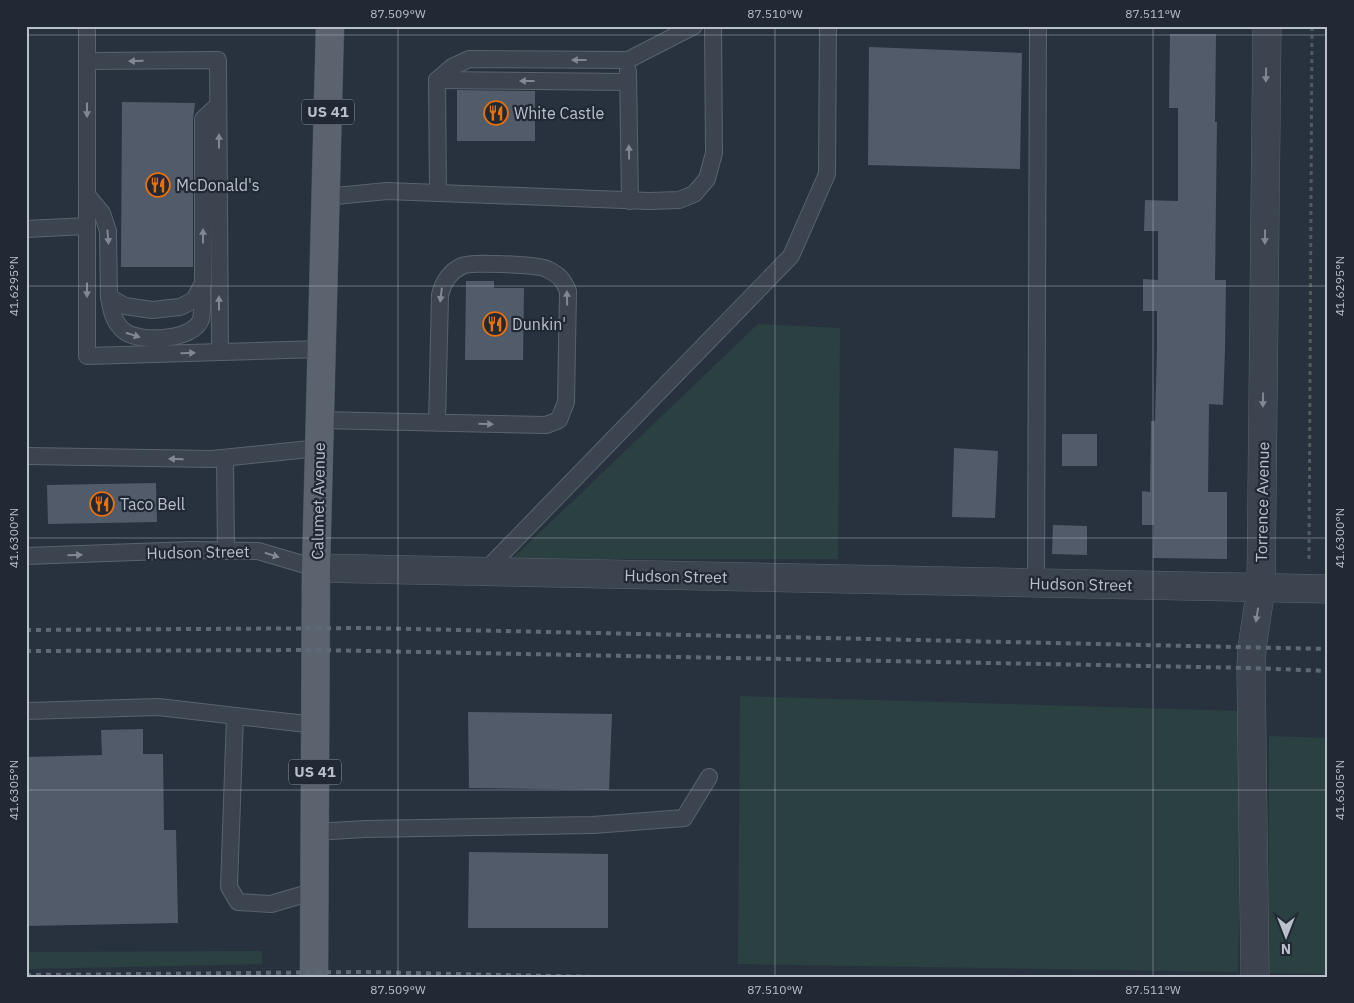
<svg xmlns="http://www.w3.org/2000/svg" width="1354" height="1003" viewBox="0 0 1354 1003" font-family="'IBM Plex Sans',sans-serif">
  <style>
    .green { fill: #2b4041 }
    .building { fill: #525b6a }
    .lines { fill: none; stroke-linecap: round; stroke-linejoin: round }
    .service-casing { stroke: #5a626d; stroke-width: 18 }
    .minor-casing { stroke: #5a626d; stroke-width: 29 }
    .primary-casing { stroke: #464d58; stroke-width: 29 }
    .path { stroke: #4a5d5f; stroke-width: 3; stroke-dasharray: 4 4; stroke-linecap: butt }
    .service { stroke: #3c444f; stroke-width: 16 }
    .minor { stroke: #3c444f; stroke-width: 28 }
    .primary { stroke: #5b636f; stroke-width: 28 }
    .rail { stroke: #5f6876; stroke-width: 4; stroke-dasharray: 5 5; stroke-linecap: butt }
    .oneway { fill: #818893 }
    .ticks { fill: none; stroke: #b9c0ca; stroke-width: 1; stroke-opacity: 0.45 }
    .labels { text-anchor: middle; stroke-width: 4.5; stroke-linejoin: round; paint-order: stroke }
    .shield { fill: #212935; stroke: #8b939d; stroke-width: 1 }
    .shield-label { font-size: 15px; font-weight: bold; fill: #b9c0ca }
    .poi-label { font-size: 16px; fill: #b9c0ca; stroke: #212935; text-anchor: start }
    .street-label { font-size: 16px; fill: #b9c0ca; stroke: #212935 }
    .neatline { fill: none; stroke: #b9c0ca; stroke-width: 2 }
    .ticks-label { font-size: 12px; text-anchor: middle; fill: #b9c0ca }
  </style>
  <rect width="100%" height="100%" fill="#28323f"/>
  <!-- green -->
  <g class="green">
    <polygon points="758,324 840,328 838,559 512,559"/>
    <polygon points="740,696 1242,711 1238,972 738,964"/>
    <polygon points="1269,736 1328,738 1328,974 1269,973"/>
    <polygon points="262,951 262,964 26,969 26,952"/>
  </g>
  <!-- building -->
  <g class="building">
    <polygon points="1170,34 1216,34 1215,122 1217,122 1215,280 1226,280 1225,350 1223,405 1209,404 1208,492 1227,492 1227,559 1153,558 1154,525 1142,525 1142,491 1150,492 1151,421 1155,421 1157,347 1157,311 1143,311 1143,279 1158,280 1158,231 1144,231 1145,200 1178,201 1178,108 1169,108"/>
    <polygon points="869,47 1022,53 1020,169 868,165"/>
    <polygon points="457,90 535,91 535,141 457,141"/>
    <polygon points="122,102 195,103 193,119 193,267 121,267"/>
    <polygon points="466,281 494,281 494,288 524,288 523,360 465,360"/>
    <rect x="1062" y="434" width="35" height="32"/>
    <polygon points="954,448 998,451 995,518 952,517"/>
    <polygon points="156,483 157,522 48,524 47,485"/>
    <polygon points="1053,525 1087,526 1087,555 1052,554"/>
    <polygon points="468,712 612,714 609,790 469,788"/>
    <polygon points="143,729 143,754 163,754 164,830 176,830 178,923 26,926 26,757 102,755 101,730"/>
    <polygon points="469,852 608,854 608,928 468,928"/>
  </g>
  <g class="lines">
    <!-- service casing -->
    <g class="service-casing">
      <g id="service">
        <polyline points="87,26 87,356 321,349"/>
        <polyline points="87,61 218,60 220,352"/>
        <polyline points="628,71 630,201"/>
        <polyline points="437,80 628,82"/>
        <polyline points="438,193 437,80 452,67 469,59 628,60 694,26"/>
        <polyline points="87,195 102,213 108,231 109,297 125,306 152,310 180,307 194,300 203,283 203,119 218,105"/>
        <polyline points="325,197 387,191 649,201 679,200 694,194 707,179 714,153 713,26"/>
        <polyline points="26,229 87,226"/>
        <path d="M 109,297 C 111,309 113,322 124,331 C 139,343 194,341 201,319 C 203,310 202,297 202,288"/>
        <path d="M 320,420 L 546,425 L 559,420 L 566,402 L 568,291 C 563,279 559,275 547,269 C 538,265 470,261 462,266 C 449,272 443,282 440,295 L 437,423"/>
        <polyline points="26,456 212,459 319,448"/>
        <polyline points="225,458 226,551"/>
        <polyline points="26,556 191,550 258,551 316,568"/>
        <polyline points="484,572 791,256 827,174 828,26"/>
        <polyline points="1036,584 1038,26"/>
        <polyline points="26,711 158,707 315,725"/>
        <polyline points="235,716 229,887 238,902 271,904 315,891"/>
        <polyline points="315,832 365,829 593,825 684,818 709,777"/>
      </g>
    </g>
    <!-- minor casing -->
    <g class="minor-casing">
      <g id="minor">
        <polyline points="316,568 1328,589"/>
        <polyline points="1255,977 1251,668 1252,648 1261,588 1267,26"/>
      </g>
    </g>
    <!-- primary casing -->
    <g class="primary-casing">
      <polyline id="primary" points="314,977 316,568 330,26"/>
    </g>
    <!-- path -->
    <polyline class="path" points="1309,559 1312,26"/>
    <!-- service -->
    <use href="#service" class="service"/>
    <!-- minor -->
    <use href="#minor" class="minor"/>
    <!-- primary -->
    <use href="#primary" class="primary"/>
    <!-- rail -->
    <g class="rail">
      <polyline points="26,630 367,628 1328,649"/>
      <polyline points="26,651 316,650 1251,668 1328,671"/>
      <polyline points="26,975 364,972 599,977"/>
    </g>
  </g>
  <!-- one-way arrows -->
  <defs><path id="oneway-solid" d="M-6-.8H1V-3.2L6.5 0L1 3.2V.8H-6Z" transform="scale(1.25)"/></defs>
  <g class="oneway">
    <use href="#oneway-solid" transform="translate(579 60) rotate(-180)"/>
    <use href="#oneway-solid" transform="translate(136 61) rotate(179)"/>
    <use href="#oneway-solid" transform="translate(1266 75) rotate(91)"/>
    <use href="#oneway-solid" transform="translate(527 81) rotate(-180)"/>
    <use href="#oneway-solid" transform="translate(87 110) rotate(90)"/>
    <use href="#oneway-solid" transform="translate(219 141) rotate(-90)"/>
    <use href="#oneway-solid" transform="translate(629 152) rotate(-91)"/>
    <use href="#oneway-solid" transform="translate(203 236) rotate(-90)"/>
    <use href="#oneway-solid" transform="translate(108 237) rotate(85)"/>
    <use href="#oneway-solid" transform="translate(1265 237) rotate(91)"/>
    <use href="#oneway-solid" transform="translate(87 290) rotate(90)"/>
    <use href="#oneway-solid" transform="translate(441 295) rotate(97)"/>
    <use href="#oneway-solid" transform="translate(567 298) rotate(-91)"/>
    <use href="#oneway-solid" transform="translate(219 303) rotate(-90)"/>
    <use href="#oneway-solid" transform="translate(133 335) rotate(18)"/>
    <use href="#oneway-solid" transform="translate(188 353) rotate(-2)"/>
    <use href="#oneway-solid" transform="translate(1263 400) rotate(91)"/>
    <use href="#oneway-solid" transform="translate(486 424) rotate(1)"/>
    <use href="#oneway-solid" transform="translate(176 459) rotate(-179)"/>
    <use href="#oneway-solid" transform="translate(75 555) rotate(-2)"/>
    <use href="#oneway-solid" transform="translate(272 555) rotate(17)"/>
    <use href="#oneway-solid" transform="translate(1257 615) rotate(99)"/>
  </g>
  <!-- ticks -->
  <path class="ticks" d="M 398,26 L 398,977M 775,26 L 775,977M 1153,26 L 1153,977M 26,35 L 1328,35M 26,286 L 1328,286M 26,538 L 1328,538M 26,790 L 1328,790"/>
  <!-- icons -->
  <defs>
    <g id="restaurant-ring" transform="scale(1.25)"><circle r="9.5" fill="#212935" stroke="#e8710a" stroke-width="1.5"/><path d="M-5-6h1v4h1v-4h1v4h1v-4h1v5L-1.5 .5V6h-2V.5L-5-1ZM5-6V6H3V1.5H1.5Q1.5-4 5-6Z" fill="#e8710a"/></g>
  </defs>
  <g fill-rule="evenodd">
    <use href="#restaurant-ring" x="496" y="113"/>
    <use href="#restaurant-ring" x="158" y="185"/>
    <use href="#restaurant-ring" x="495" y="324"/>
    <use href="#restaurant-ring" x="102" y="504"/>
  </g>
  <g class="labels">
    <!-- shield labels -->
    <g class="shield">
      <rect x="302" y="99.5" width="52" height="25" rx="4"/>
      <rect x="289" y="759.5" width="52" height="25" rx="4"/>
    </g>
    <g class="shield-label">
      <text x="328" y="117">US 41</text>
      <text x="315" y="777">US 41</text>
    </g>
    <!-- poi labels -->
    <g class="poi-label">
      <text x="514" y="119">White Castle</text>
      <text x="176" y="191">McDonald's</text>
      <text x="512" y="330">Dunkin'</text>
      <text x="120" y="510">Taco Bell</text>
    </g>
    <!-- street labels -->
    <g class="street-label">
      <text transform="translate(318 501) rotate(-89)" y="6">Calumet Avenue</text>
      <text transform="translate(1262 502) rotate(-89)" y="6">Torrence Avenue</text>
      <text transform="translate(198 552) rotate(-1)" y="6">Hudson Street</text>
      <text transform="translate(676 576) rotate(1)" y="6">Hudson Street</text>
      <text transform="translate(1081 584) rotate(1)" y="6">Hudson Street</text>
    </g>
  </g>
  <!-- border -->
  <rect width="1354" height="1003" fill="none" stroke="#212935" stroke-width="55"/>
  <!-- north arrow -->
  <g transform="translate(1286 936) rotate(180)" stroke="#212935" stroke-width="4" paint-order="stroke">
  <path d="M0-4L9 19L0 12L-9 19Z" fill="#b9c0ca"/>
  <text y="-8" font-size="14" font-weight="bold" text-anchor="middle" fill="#b9c0ca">N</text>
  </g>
  <rect x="28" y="28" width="1298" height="948" class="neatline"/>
  <g class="ticks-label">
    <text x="398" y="18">87.509°W</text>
    <text x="775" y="18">87.510°W</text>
    <text x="1153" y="18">87.511°W</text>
    <text transform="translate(1340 286) rotate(-90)" y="4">41.6295°N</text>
    <text transform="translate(14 286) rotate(-90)" y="4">41.6295°N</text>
    <text transform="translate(1340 538) rotate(-90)" y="4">41.6300°N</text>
    <text transform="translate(14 538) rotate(-90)" y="4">41.6300°N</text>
    <text transform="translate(1340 790) rotate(-90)" y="4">41.6305°N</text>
    <text transform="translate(14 790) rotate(-90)" y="4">41.6305°N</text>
    <text x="398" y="994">87.509°W</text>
    <text x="775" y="994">87.510°W</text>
    <text x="1153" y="994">87.511°W</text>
  </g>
</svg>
